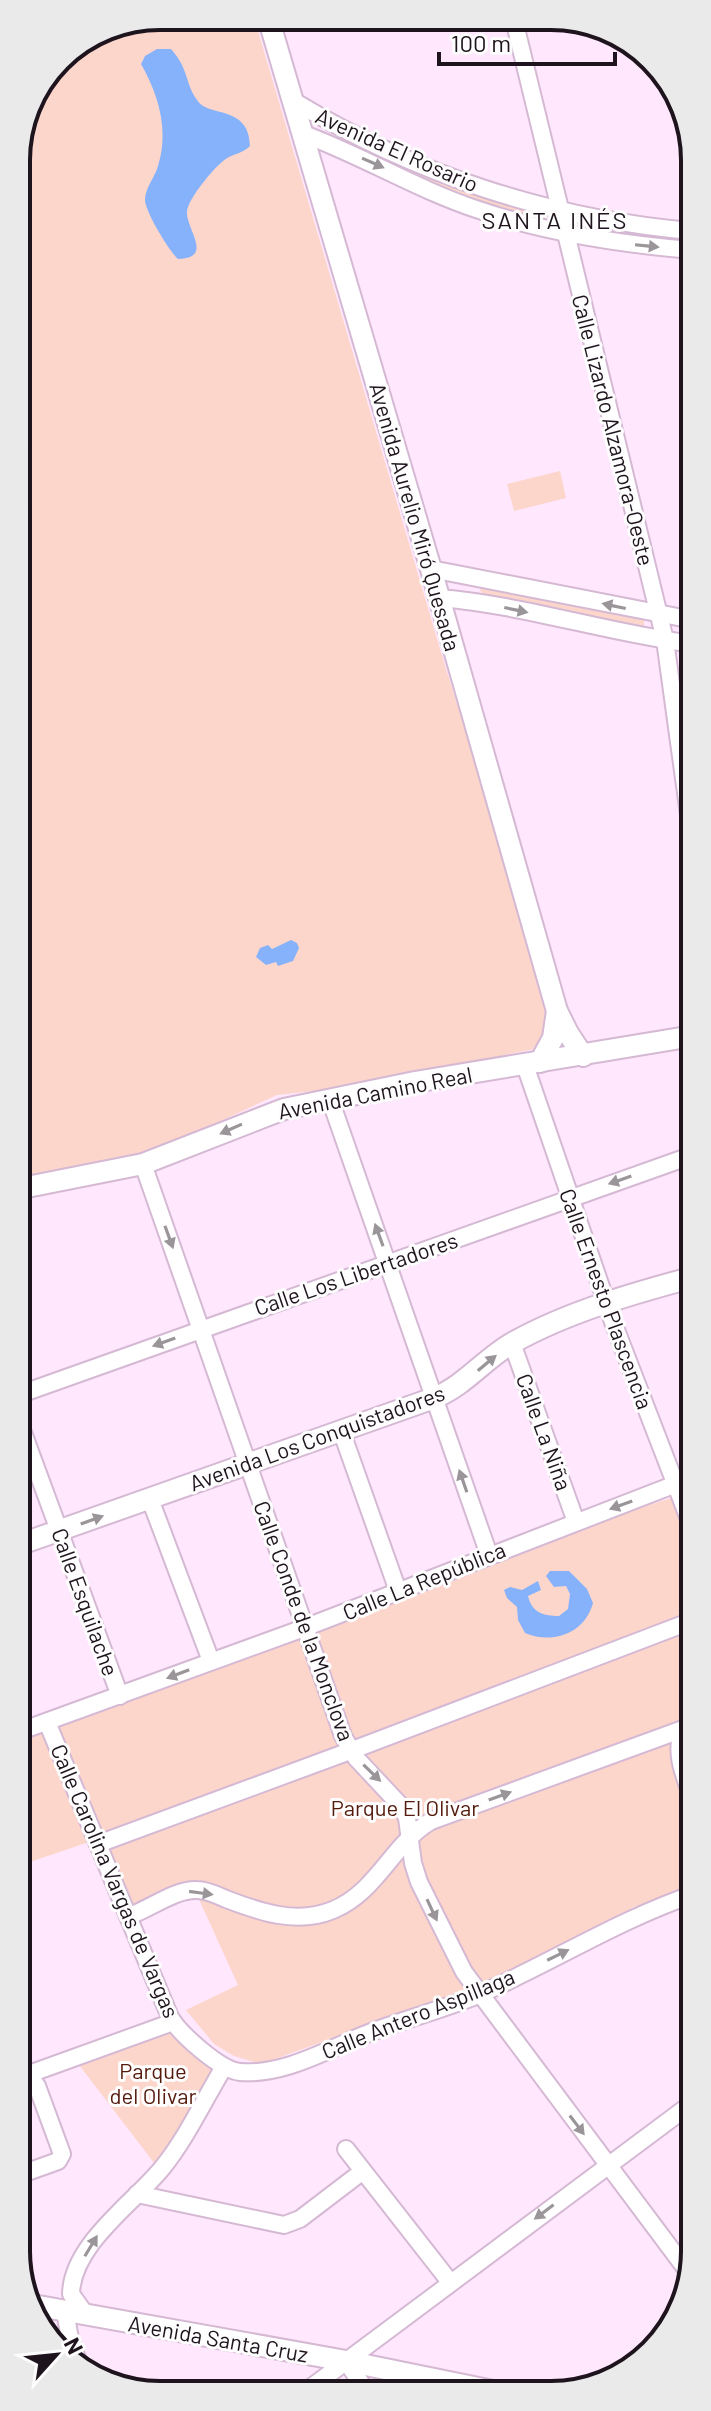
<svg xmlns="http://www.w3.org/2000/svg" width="711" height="2411" viewBox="0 0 711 2411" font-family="Barlow,sans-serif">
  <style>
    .green { fill: #fdd6cb }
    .water { fill: #85b2fb }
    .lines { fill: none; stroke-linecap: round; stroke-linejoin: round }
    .minor-casing { stroke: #d5b9d4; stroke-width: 20 }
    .major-casing { stroke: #d5b9d4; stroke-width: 24 }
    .minor { stroke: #fff; stroke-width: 16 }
    .major { stroke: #fff; stroke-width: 20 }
    .oneway { fill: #9a9599 }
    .labels { text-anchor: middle; stroke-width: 6; stroke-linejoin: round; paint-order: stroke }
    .street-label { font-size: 22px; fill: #1e141d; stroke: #fdfdfd }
    .park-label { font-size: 22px; fill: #541b0d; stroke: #fdfdfd }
    .neighbourhood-label { font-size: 24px; letter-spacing: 2px; fill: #1e141d; stroke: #fdfdfd }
    .rim { fill: none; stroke: #1e141d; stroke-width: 4 }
  </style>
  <rect width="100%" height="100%" fill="#ffe7fd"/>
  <!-- green -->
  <g class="green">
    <polygon points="256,24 443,659 554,1016 539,1048 342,1088 277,1095 157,1150 18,1183 16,151 59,58 105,27"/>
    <polygon points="384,151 546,210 546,220 468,200 381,160"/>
    <polygon points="581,223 692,234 692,246 580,232"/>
    <polygon points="560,471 566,498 514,511 507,484"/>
    <polygon points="482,585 644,616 644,628 483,595 480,590"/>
    <path d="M 694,1491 L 694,1887 C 673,1892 654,1905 633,1907 L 622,1919 L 505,1982 L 397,2015 L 261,2064 L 234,2056 L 214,2044 L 186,2010 L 238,1985 L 193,1886 L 134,1906 L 104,1837 L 18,1866 L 18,1740 L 410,1598 L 499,1563 L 572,1529 Z"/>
    <polygon points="175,2028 216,2070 155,2164 79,2065"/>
  </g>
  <!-- water -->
  <g class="water">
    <path d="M 157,49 L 171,49 C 189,69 185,83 197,100 C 208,118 249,104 250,146 C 242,154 231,154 223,161 C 212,170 189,198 187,211 C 185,228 215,258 178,259 C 169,251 145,211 145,200 C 145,188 155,177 158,166 C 169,130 159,96 141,64 L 145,56 Z"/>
    <polygon points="291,940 297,943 299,948 293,961 278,966 276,962 266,965 256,957 260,948 268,945 272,949"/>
    <path d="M 550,1571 L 569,1571 L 587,1589 L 593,1603 C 585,1633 553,1645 525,1633 L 518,1620 L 517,1607 L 507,1598 L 504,1590 L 510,1587 L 522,1590 L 538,1581 L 541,1590 L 528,1596 C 532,1613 544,1616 559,1616 L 568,1609 L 570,1594 L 566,1586 L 554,1587 L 546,1576 Z"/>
  </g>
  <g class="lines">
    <!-- minor casing -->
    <g class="minor-casing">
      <g id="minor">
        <polyline points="514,20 665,640 693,844"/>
        <path d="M 292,100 C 414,174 550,219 692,231"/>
        <path d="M 301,133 C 361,155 416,189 476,209 C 546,233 619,244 692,250"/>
        <polyline points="431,569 693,620"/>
        <path d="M 439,598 C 525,605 607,633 693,644"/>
        <polyline points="525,1065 613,1322 694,1532"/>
        <polyline points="330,1099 489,1555"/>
        <polyline points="143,1164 343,1736 356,1758 401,1806 407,1818 413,1863 419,1882 464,1972 689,2273"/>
        <polyline points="512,1343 576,1522"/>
        <polyline points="18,1395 693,1155"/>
        <polyline points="18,1419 120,1696"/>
        <polyline points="341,1430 398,1591"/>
        <polyline points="150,1499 211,1661"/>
        <path d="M 47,1722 L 170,2017 C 180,2034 220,2070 240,2072 C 286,2076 333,2046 374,2031 C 409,2018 444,2009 478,1995 C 551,1963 618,1920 694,1894"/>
        <path d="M 683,1729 C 673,1755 686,1779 694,1803"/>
        <polyline points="18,1732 304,1628 694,1477"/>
        <polyline points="98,1844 350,1751 694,1620"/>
        <path d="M 129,1916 C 150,1909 175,1889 197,1890 C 207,1890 217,1895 226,1899 C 260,1912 297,1925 333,1910 C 377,1892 392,1844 431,1821 L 694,1725"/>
        <polyline points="18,2059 37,2086 62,2154 58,2161 19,2175"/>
        <polyline points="18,2078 173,2022"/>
        <polyline points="346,2149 450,2282"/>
        <polyline points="137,2194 284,2225 300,2219 363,2171"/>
        <polyline points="65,2311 70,2339 79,2364"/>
        <path d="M 86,2315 L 71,2294 C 72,2244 135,2202 163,2167 C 187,2137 204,2100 224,2067"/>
        <polyline points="346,2361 367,2392"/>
        <polyline points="305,2392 695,2101"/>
      </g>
    </g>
    <!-- major casing -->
    <g class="major-casing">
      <g id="major">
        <polyline points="270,24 431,569 557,1011 568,1033 583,1056"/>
        <polyline points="540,1062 553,1038 557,1011"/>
        <polyline points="17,1189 143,1164 284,1109 415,1082 693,1036"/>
        <path d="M 18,1545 L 434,1398 C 466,1385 485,1358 514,1342 C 568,1312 634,1293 694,1277"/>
        <polyline points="33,2305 346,2361 498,2392"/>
      </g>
    </g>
    <!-- minor -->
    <use href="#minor" class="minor"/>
    <!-- major -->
    <use href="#major" class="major"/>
  </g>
  <!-- one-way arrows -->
  <defs><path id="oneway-solid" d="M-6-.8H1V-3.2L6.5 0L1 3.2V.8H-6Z" transform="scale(2)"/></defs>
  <g class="oneway">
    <use href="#oneway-solid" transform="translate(373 163) rotate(24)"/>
    <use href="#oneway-solid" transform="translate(647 246) rotate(6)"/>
    <use href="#oneway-solid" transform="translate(614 606) rotate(-168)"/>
    <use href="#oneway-solid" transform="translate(516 610) rotate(12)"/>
    <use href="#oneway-solid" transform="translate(231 1129) rotate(156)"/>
    <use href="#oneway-solid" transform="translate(620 1180) rotate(161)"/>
    <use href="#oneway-solid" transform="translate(379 1235) rotate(-110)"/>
    <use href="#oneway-solid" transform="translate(169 1237) rotate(70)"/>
    <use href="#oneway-solid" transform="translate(164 1342) rotate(160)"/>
    <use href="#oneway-solid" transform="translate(487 1363) rotate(-40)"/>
    <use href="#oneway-solid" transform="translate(463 1481) rotate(-109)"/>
    <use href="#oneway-solid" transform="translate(621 1505) rotate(160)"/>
    <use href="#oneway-solid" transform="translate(92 1520) rotate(-20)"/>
    <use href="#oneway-solid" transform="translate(178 1674) rotate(159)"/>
    <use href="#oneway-solid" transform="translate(372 1773) rotate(44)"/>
    <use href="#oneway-solid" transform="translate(500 1796) rotate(-20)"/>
    <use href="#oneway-solid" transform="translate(201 1893) rotate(8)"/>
    <use href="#oneway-solid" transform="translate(432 1910) rotate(65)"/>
    <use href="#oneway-solid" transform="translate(558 1955) rotate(-26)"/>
    <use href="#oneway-solid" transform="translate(577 2125) rotate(53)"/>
    <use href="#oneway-solid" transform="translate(544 2212) rotate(143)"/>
    <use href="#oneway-solid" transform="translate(91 2246) rotate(-59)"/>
  </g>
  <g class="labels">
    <!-- street labels -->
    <g class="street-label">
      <text transform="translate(397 150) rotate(24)" y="8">Avenida El Rosario</text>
      <text transform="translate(613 430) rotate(76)" y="8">Calle Lizardo Alzamora-Oeste</text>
      <text transform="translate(415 517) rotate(74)" y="8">Avenida Aurelio Miró Quesada</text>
      <text transform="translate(375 1093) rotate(-11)" y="8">Avenida Camino Real</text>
      <text transform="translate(356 1274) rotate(-19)" y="8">Calle Los Libertadores</text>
      <text transform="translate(606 1299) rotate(70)" y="8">Calle Ernesto Plascencia</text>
      <text transform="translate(544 1432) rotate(70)" y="8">Calle La Niña</text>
      <text transform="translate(317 1438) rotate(-20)" y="8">Avenida Los Conquistadores</text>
      <text transform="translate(424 1581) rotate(-22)" y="8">Calle La República</text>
      <text transform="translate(85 1602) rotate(70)" y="8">Calle Esquilache</text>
      <text transform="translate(304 1621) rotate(70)" y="8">Calle Conde de la Monclova</text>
      <text transform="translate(115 1881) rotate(67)" y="8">Calle Carolina Vargas de Vargas</text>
      <text transform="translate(418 2014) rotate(-22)" y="8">Calle Antero Aspillaga</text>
      <text transform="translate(218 2339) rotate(10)" y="8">Avenida Santa Cruz</text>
    </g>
    <!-- park labels -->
    <g class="park-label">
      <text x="405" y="1816">Parque El Olivar</text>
      <text x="153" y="2079">Parque<tspan x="153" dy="25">del Olivar</tspan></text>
    </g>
    <!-- neighbourhood labels -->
    <g class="neighbourhood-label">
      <text x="555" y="229">SANTA INÉS</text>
    </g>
  </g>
  <!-- crop -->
  <path d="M0 0H711V2411H0ZM160 30H551A130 130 0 0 1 681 160V2251A130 130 0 0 1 551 2381H160A130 130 0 0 1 30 2251V160A130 130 0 0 1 160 30Z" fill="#ebeaeb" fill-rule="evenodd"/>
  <path class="rim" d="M160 30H551A130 130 0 0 1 681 160V2251A130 130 0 0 1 551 2381H160A130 130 0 0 1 30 2251V160A130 130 0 0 1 160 30Z"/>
  <!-- north arrow -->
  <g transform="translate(56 2355) rotate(63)" stroke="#fdfdfd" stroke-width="6" paint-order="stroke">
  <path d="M0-6L14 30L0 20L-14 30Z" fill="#1e141d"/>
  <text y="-12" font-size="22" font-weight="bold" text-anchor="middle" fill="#1e141d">N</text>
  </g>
  <!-- scale -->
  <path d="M439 52v12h176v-12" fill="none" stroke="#1e141d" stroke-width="4"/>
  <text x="451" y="52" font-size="24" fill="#1e141d" stroke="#fdfdfd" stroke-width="6" paint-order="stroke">100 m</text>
</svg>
